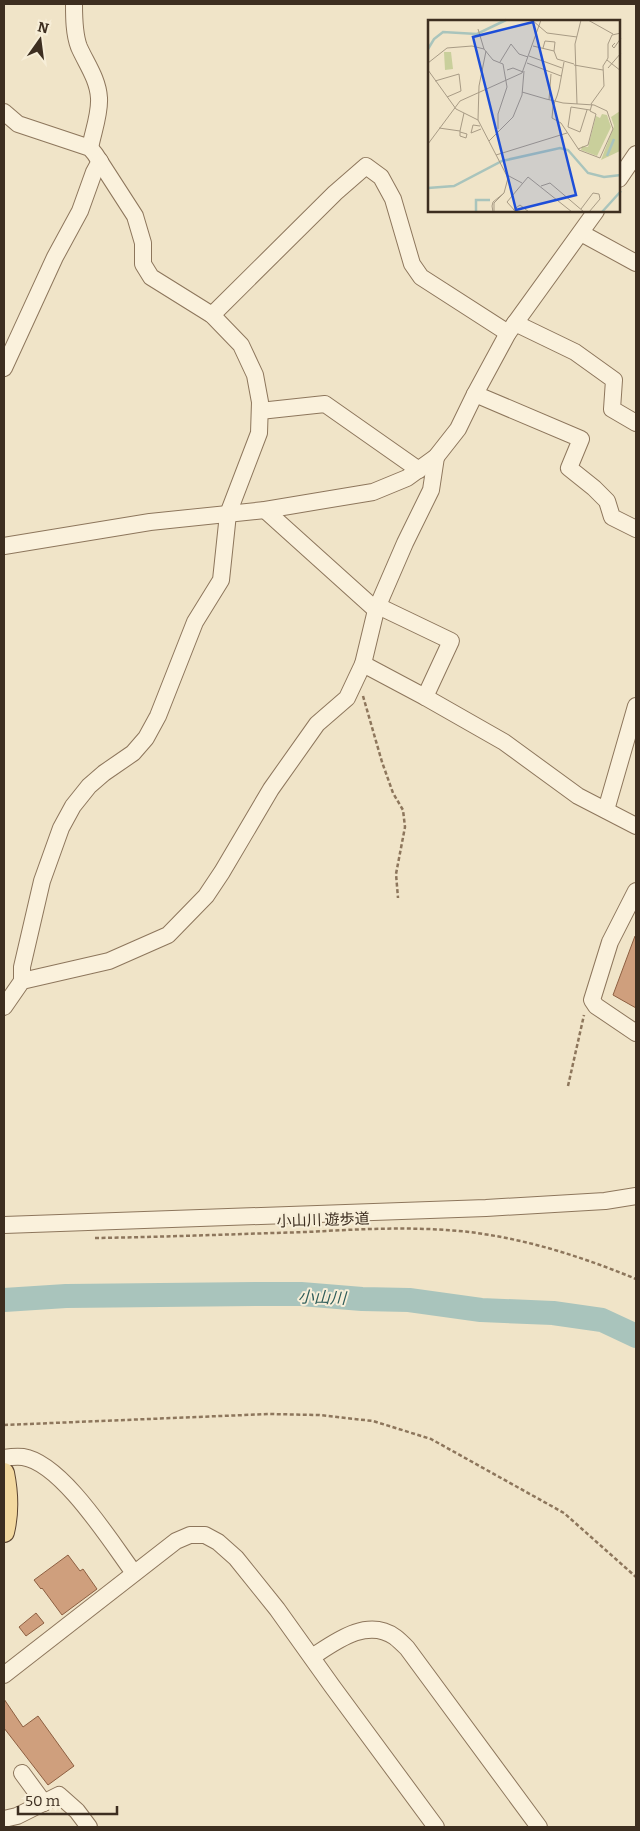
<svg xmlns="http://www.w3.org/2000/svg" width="640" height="1831" viewBox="0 0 640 1831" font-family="Bitter,'Noto Sans JP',serif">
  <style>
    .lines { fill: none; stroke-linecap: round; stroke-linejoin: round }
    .river { stroke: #a9c4bc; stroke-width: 24 }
    .building { fill: #cf9f7d; stroke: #8d5f41 }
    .minor-casing { stroke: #8d765c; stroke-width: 18 }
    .major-casing { stroke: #5b4430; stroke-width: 22 }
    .path { stroke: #8d765c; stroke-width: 2.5; stroke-dasharray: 4 2.5; stroke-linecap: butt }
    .minor { stroke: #faf1dc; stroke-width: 16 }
    .major { stroke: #f3d9a0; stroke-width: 20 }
    .labels { text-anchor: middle; stroke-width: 4; stroke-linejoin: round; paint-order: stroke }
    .street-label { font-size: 15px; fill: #3d2e20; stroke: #f7eed8 }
    .water-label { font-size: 16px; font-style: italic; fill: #2f5d5a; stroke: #f7eed8 }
    .inset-river { fill: none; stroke: #a9c4bc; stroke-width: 2.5 }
    .inset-road { fill: none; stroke: #a89b85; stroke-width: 1 }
    .view { fill: #1d4ed8; fill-opacity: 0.15; stroke: #1d4ed8; stroke-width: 2.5 }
    .inset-edge { fill: none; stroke: #3d2e20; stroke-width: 2.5 }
  </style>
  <rect width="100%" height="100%" fill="#f0e4c8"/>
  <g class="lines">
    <!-- river -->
    <polyline class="river" points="4,1300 66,1296 255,1294 301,1294 362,1299 409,1300 481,1310 553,1313 602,1320 636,1336"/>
  </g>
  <!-- building -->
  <g class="building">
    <polygon points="635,936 636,936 636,1008 613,995"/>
    <polygon points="68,1555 80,1571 83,1569 97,1589 62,1615 42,1588 41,1589 34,1580"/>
    <polygon points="36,1613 44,1623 26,1636 19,1627"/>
    <polygon points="4,1699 23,1727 38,1716 74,1766 48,1785 4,1728"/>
  </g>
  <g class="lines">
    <!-- minor casing -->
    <g class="minor-casing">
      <g id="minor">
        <path d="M 74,4 C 74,17 74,34 79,47 C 86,63 98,79 99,98 C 100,114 93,132 90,148"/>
        <polyline points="4,112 18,124 90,148 95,154 135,216 143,243 143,264 151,277 212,315 241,345 255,375 260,402 259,433 228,514 221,580 195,622 158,716 146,738 133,753 104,773 89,786 73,806 61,828 42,881 22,967 22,981"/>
        <polyline points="619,179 636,154"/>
        <polyline points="581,233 636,263"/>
        <polyline points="212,315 335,193 366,166 381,177 393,199 412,264 421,277 508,333"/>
        <polyline points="515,323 575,352 614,380 612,409 636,423"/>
        <polyline points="4,368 55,257 80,211 94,172 100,161"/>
        <polyline points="475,394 581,439 569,468 594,488 607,501 612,517 636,529"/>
        <polyline points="260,411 325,404 419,470"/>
        <polyline points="265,510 376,610"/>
        <polyline points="4,546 150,522 265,510 373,492 407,478 436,457 458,429 475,394 508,333 596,211"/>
        <polyline points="378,606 451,641 425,697"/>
        <polyline points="363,664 425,697 504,742 578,796 636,826"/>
        <polyline points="606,810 636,706"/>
        <polyline points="636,891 610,942 592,1000 596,1006 636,1033"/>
        <polyline points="4,1007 22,981 109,961 168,935 206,896 222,872 271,789 317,724 347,698 363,664 376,610 405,543 431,490 436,457"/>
        <polyline points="4,1225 486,1208 605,1201 636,1196"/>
        <path d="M 4,1458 C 10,1457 16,1456 23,1457 C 62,1463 111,1542 134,1573"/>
        <path d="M 312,1657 C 335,1642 367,1617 395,1637 C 399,1640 403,1644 407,1648 L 539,1827"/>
        <polyline points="4,1675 176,1541 190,1535 205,1535 218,1542 236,1558 277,1609 332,1686 436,1827"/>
        <polyline points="22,1773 44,1803"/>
        <polyline points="4,1819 17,1816 59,1795 77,1811 89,1827"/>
      </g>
    </g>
    <!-- major casing -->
    <g class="major-casing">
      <path id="major" d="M 4,1473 C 8,1493 9,1512 4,1532"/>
    </g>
    <!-- path -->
    <g class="path">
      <polyline points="363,696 382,762 393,793 403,810 405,827 396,874 398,898"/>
      <polyline points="568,1086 584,1015"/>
      <path d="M 95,1238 C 166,1237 236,1234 307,1232 C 361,1229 415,1226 469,1232 C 527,1239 583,1257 636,1279"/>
      <polyline points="4,1425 269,1414 319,1415 373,1421 431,1439 564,1513 636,1577"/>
    </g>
    <!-- minor -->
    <use href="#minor" class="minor"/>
    <!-- major -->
    <use href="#major" class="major"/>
  </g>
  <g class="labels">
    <!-- street labels -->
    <g class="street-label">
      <text transform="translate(323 1220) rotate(-2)" y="5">小山川 遊歩道</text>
    </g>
    <!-- water labels -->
    <g class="water-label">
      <text transform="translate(322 1297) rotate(2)" y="6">小山川</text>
    </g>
  </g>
  <!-- overview -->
  <g transform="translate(428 20)">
    <rect width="192" height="192" fill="#f0e4c8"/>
    <path d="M 16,32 L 23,32 L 25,49 L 17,50 ZM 192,91 L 192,131 L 173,140 L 186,106 L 183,97 ZM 174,94 L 179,95 L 183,107 L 169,136 L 153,130 L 154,126 L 160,127 L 168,96 L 172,98 Z" fill="#c9cf9b"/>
    <path class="inset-river" d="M 0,29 L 6,19 L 15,12 L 49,14 L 78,0M 179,136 L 186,119M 0,168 L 26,166 L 74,141 L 132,128 L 140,130 L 160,153 L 176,157 L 193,155M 48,192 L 48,180 L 62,180M 174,192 L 193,171"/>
    <path class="inset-road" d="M 104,0 L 119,13 L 149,17M 160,0 L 185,14M 50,9 L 56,29M 187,23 L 184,26 L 186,28 L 193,18M 105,26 L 126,31 L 129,39 L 146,44M 115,28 L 117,21 L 127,22 L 126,31M 101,36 L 134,48M 179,40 L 193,51M 72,42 L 83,24 L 91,34 L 100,37M 0,43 L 19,28 L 44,26 L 56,29 L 65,40 L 75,44 L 79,67 L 70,94 L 70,109M 99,43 L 133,56M 146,45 L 175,50M 180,48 L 193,33M 0,50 L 28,89 L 50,100 L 80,158 L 76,173M 79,50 L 85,48 L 95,52M 7,61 L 31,54 L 33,71 L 19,77M 94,72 L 118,79 L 127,81 L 135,83 L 166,85 L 179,91 L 185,109 L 172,138 L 151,130 L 133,103 L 124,98 L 125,87 L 127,81 L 129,76 L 131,69 L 136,42M 121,80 L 123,54M 149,84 L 147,24 L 153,0M 163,84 L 176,66 L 175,46 L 180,38 L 180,24 L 184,15 L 193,13M 159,90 L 152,112 L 140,107 L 143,87 L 162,90M 50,100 L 51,66 L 58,31M 52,106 L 45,105 L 43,113 L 53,109M 11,108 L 32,111 L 36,93M 32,112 L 39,114 L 38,118 L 32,116 L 32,111M 61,121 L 85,97 L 94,75 L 96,51M 0,124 L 32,81 L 94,53 L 113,0M 150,129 L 160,125 L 168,94 L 162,91 L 164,84M 68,135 L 139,113M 79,155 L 94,163M 113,166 L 122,163 L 156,192M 153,189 L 165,173 L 171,174 L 172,179 L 161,192M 85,190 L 92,185 L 101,192M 65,192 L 64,186 L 65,182 L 76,173 L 66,183 L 66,192M 88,192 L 79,182 L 100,157 L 144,192"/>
    <path class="view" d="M 105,2 L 148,175 L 88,190 L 45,17 Z"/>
    <rect width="192" height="192" class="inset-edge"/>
  </g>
  <!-- border -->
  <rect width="640" height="1831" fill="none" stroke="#3d2e20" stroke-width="10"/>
  <!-- north arrow -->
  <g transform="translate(40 40) rotate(14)" stroke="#f7eed8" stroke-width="4" paint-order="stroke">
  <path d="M0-4L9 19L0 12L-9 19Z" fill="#3d2e20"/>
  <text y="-8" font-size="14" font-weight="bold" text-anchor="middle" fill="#3d2e20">N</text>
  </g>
  <!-- scale -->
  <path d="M18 1806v8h99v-8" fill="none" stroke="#3d2e20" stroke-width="2.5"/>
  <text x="25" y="1806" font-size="15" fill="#3d2e20" stroke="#f7eed8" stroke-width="4" paint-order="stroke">50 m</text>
</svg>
